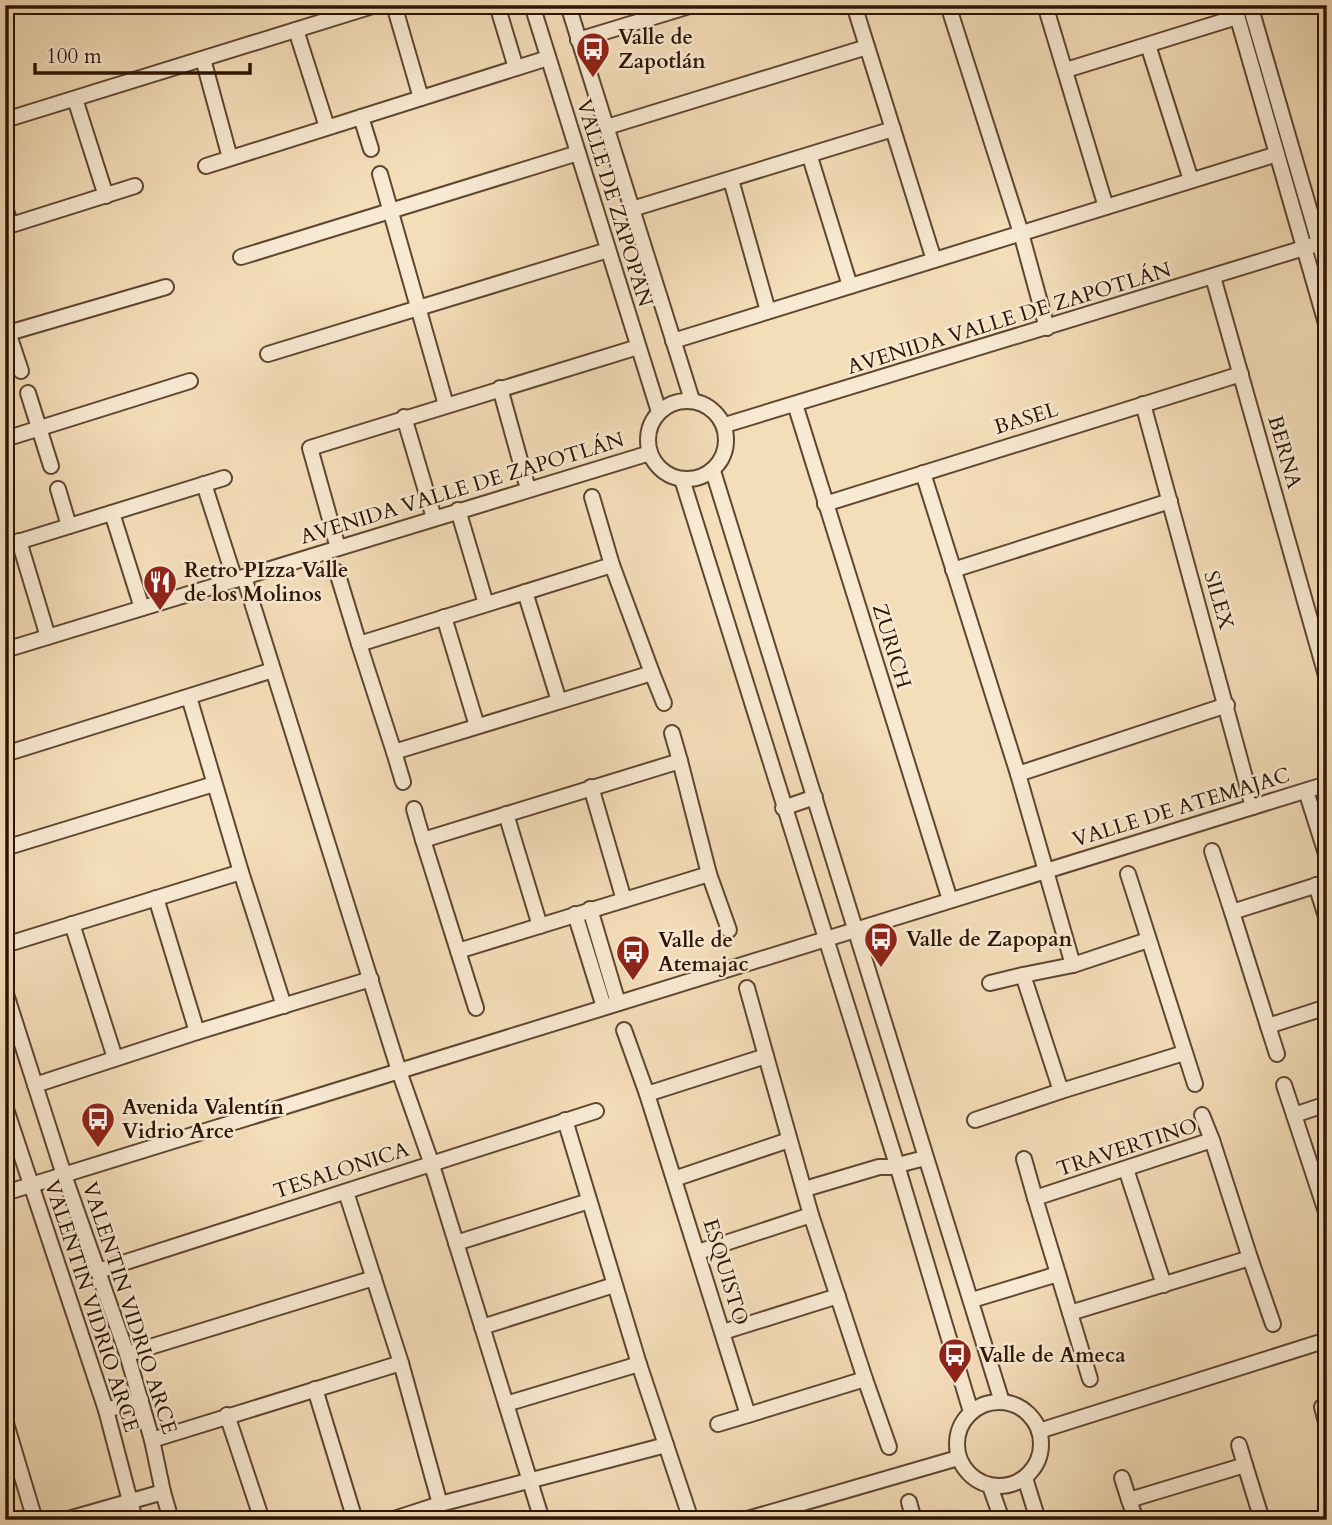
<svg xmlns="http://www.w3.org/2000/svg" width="1332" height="1525" viewBox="0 0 1332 1525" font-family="Cardo,serif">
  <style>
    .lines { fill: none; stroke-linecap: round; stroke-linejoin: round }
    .street-casing { stroke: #5e4630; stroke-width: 18 }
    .street { stroke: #f8e9d2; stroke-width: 14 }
    .labels { text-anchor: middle; stroke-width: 5; stroke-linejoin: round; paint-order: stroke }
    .poi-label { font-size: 21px; font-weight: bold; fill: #2c1403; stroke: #f8e9d2; text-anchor: start }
    .street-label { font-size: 21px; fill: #2c1403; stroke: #f8e9d2 }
  </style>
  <rect width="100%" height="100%" fill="#f4ddb9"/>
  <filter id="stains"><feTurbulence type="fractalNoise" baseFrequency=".00286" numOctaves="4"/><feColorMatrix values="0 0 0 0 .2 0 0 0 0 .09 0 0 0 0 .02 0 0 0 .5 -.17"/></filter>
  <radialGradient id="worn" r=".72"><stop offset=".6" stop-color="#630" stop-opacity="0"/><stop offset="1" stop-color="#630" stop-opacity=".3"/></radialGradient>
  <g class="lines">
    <!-- street casing -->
    <g class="street-casing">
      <g id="street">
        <polyline points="394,5 421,98"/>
        <polyline points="497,5 516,68"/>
        <polyline points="532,5 659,412"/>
        <polyline points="568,5 692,400"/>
        <polyline points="854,5 934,260"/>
        <polyline points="948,5 1021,233 1047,328"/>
        <polyline points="1045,5 1106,207"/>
        <polyline points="1234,5 1327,327"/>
        <polyline points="1250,5 1327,270"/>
        <polyline points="296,30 327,127"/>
        <polyline points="578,40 693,5"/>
        <polyline points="1148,45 1191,180"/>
        <polyline points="203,59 230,158"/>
        <polyline points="1066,70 1237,17"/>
        <polyline points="75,99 106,196"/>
        <polyline points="361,117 371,149"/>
        <polyline points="5,120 376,5"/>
        <polyline points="607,127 867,47"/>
        <polyline points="810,157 850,286"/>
        <polyline points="206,166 548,58"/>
        <polyline points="380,174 446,405"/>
        <polyline points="731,180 768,311"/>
        <polyline points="5,208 11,225"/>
        <polyline points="632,209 893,129"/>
        <polyline points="5,227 135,186"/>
        <polyline points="241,257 578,153"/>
        <polyline points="1213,277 1327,679"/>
        <polyline points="5,323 21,371"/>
        <polyline points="5,334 166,287"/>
        <polyline points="673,341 1277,154"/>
        <polyline points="268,354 608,250"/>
        <polyline points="500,388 528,489"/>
        <polyline points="28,393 51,466"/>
        <circle cx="687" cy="440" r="39"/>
        <polyline points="795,404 950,900"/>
        <polyline points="1143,404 1253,807"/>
        <polyline points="404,417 434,518"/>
        <polyline points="725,425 1327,241"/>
        <polyline points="5,439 190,381"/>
        <polyline points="713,471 1002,1402"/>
        <polyline points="923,473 1018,774 1073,965"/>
        <polyline points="682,479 897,1165 971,1412"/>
        <polyline points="204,484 235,580"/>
        <polyline points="58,489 69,526"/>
        <polyline points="592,497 612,565"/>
        <polyline points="825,504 1241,374"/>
        <polyline points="458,510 486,604"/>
        <polyline points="112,513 142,608"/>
        <polyline points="19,541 48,637"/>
        <polyline points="5,546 224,478"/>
        <polyline points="338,548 310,448 638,347"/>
        <polygon points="612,565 652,673 394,752 359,644"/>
        <polyline points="953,570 1170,501"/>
        <polyline points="337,572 359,644"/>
        <polyline points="244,577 399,1071 431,1162 542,1520"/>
        <polyline points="525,592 559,701"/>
        <polyline points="444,617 477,726"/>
        <polyline points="5,650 650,453"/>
        <polyline points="652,673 664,703"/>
        <polyline points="189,697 241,872 284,1006"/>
        <polyline points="672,733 680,761"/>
        <polyline points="394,752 403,782"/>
        <polyline points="5,754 273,670"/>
        <polygon points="680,761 709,874 458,951 423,840"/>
        <polyline points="1018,774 1227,705"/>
        <polyline points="591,787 624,900"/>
        <polyline points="1306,791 1327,857"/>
        <polyline points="783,808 815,797"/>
        <polyline points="414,809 423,840"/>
        <polyline points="506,814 540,926"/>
        <polyline points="5,848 214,784"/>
        <polyline points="1212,851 1232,912"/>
        <polyline points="709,874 729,930"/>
        <polyline points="1128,874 1195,1084"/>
        <polyline points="1327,882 1232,912 1268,1026 1327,1007"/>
        <polyline points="1316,885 1327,920"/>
        <polyline points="156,898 197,1032"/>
        <polyline points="590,909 618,1003"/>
        <polyline points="575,914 604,1007"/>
        <polyline points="72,924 115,1058"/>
        <polyline points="5,945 241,872"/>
        <polyline points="458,951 476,1008"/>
        <polyline points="990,983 1023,975"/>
        <polyline points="747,988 766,1056"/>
        <polyline points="5,991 64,1175 127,1354 152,1440 163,1492 171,1520"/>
        <polyline points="1268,1026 1277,1054"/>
        <polyline points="624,1030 647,1094"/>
        <polygon points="766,1056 811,1215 865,1379 748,1415 647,1094"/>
        <polyline points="35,1085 197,1032 371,979"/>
        <polyline points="1284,1085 1294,1115"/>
        <polyline points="1061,1091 1023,975 1073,965 1148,940"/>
        <polyline points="1327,1104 1294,1115 1327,1215"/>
        <polyline points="5,1106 106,1410 135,1520"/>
        <polyline points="1202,1115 1212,1140"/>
        <polyline points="565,1120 639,1364 691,1520"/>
        <polyline points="975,1120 1061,1091 1184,1053"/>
        <polygon points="1212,1140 1250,1258 1070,1313 1035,1198"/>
        <polyline points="1024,1159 1035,1198"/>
        <polyline points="1126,1169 1164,1285"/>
        <polyline points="674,1179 789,1140"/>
        <polyline points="805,1189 879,1167 890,1167 925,1158"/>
        <polyline points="346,1192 401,1363 440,1504"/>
        <polyline points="5,1193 1327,784"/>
        <polyline points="456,1243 589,1201"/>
        <polyline points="698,1252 811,1215"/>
        <polyline points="1250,1258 1273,1324"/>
        <polyline points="98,1271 596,1111"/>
        <polyline points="972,1300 1058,1274"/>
        <polyline points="1070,1313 1090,1379"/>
        <polyline points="482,1327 614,1285"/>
        <polyline points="723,1332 838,1296"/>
        <polyline points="127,1354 374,1278"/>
        <polyline points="865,1379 889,1447"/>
        <polyline points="315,1389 355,1520"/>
        <circle cx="999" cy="1444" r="42"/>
        <polyline points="506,1404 639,1364"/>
        <polyline points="1322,1407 1327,1426"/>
        <polyline points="106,1410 141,1400"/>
        <polyline points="227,1415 262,1520"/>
        <polyline points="5,1420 35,1520"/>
        <polyline points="718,1424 748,1415"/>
        <polyline points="1039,1431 1327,1340"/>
        <polyline points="152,1440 401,1363"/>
        <polyline points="1239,1445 1245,1465"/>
        <polyline points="1025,1478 1038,1520"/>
        <polyline points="1122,1478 1129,1500"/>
        <polyline points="990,1486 1002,1520"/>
        <polyline points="909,1502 914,1520"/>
        <polyline points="65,1520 163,1492"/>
        <polyline points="391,1520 440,1504 666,1445"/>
        <polyline points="744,1520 958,1458"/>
        <polyline points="1136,1520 1129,1500 1245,1465 1262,1520"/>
      </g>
    </g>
    <!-- street -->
    <use href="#street" class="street"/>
  </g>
  <!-- icons -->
  <defs>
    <g id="bus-pin" transform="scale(1.75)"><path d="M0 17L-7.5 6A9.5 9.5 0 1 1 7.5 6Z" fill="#8f2418" stroke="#f8e9d2"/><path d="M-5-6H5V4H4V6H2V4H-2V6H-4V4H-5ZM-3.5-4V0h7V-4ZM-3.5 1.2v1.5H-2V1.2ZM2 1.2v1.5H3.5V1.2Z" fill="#fff"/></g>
    <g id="restaurant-pin" transform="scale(1.75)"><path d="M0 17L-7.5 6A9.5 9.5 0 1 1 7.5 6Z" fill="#8f2418" stroke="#f8e9d2"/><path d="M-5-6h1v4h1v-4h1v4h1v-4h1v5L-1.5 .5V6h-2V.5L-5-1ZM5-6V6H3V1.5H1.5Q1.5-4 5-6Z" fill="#fff"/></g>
  </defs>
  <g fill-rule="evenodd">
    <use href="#bus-pin" x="593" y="49"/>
    <use href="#restaurant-pin" x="160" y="582"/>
    <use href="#bus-pin" x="881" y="939"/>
    <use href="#bus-pin" x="633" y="952"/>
    <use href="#bus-pin" x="98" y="1119"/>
    <use href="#bus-pin" x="955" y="1355"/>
  </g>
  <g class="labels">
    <!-- poi labels -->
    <g class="poi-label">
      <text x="618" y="44">Valle de<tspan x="618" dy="24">Zapotlán</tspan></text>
      <text x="184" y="577">Retro PIzza Valle<tspan x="184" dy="24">de los Molinos</tspan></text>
      <text x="906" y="946">Valle de Zapopan</text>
      <text x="658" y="947">Valle de<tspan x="658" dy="24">Atemajac</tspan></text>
      <text x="122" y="1114">Avenida Valentín<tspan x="122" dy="24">Vidrio Arce</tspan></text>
      <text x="979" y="1362">Valle de Ameca</text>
    </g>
    <!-- street labels -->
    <g class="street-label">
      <text transform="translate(615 203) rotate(73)" y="7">VALLE DE ZAPOPAN</text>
      <text transform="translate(1009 318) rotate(-17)" y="7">AVENIDA VALLE DE ZAPOTLÁN</text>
      <text transform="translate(1026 418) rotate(-17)" y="7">BASEL</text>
      <text transform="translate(1285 452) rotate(74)" y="7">BERNA</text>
      <text transform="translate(462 488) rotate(-17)" y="7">AVENIDA VALLE DE ZAPOTLÁN</text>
      <text transform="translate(1219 600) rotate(74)" y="7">SILEX</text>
      <text transform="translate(892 646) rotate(73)" y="7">ZURICH</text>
      <text transform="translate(1181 807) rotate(-17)" y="7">VALLE DE ATEMAJAC</text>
      <text transform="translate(1127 1147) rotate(-18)" y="7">TRAVERTINO</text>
      <text transform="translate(341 1170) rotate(-18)" y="7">TESALONICA</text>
      <text transform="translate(726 1272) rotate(73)" y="7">ESQUISTO</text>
      <text transform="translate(92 1306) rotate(72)" y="7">VALENTIN VIDRIO ARCE</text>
      <text transform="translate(130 1308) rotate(72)" y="7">VALENTIN VIDRIO ARCE</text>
    </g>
  </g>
  <!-- margin -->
  <rect width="1332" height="1525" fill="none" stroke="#f4ddb9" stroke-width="28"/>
  <rect x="7" y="7" width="1318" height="1511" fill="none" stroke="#2c1403" stroke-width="3.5"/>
  <rect x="14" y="14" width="1304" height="1497" fill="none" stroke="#2c1403" stroke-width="2"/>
  <!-- scale -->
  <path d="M35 63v10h215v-10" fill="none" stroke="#2c1403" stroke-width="3.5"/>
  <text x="46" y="63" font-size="21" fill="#2c1403" stroke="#f8e9d2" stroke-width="5" paint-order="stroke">100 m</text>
  <rect width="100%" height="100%" filter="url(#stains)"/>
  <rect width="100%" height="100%" fill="url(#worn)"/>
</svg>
